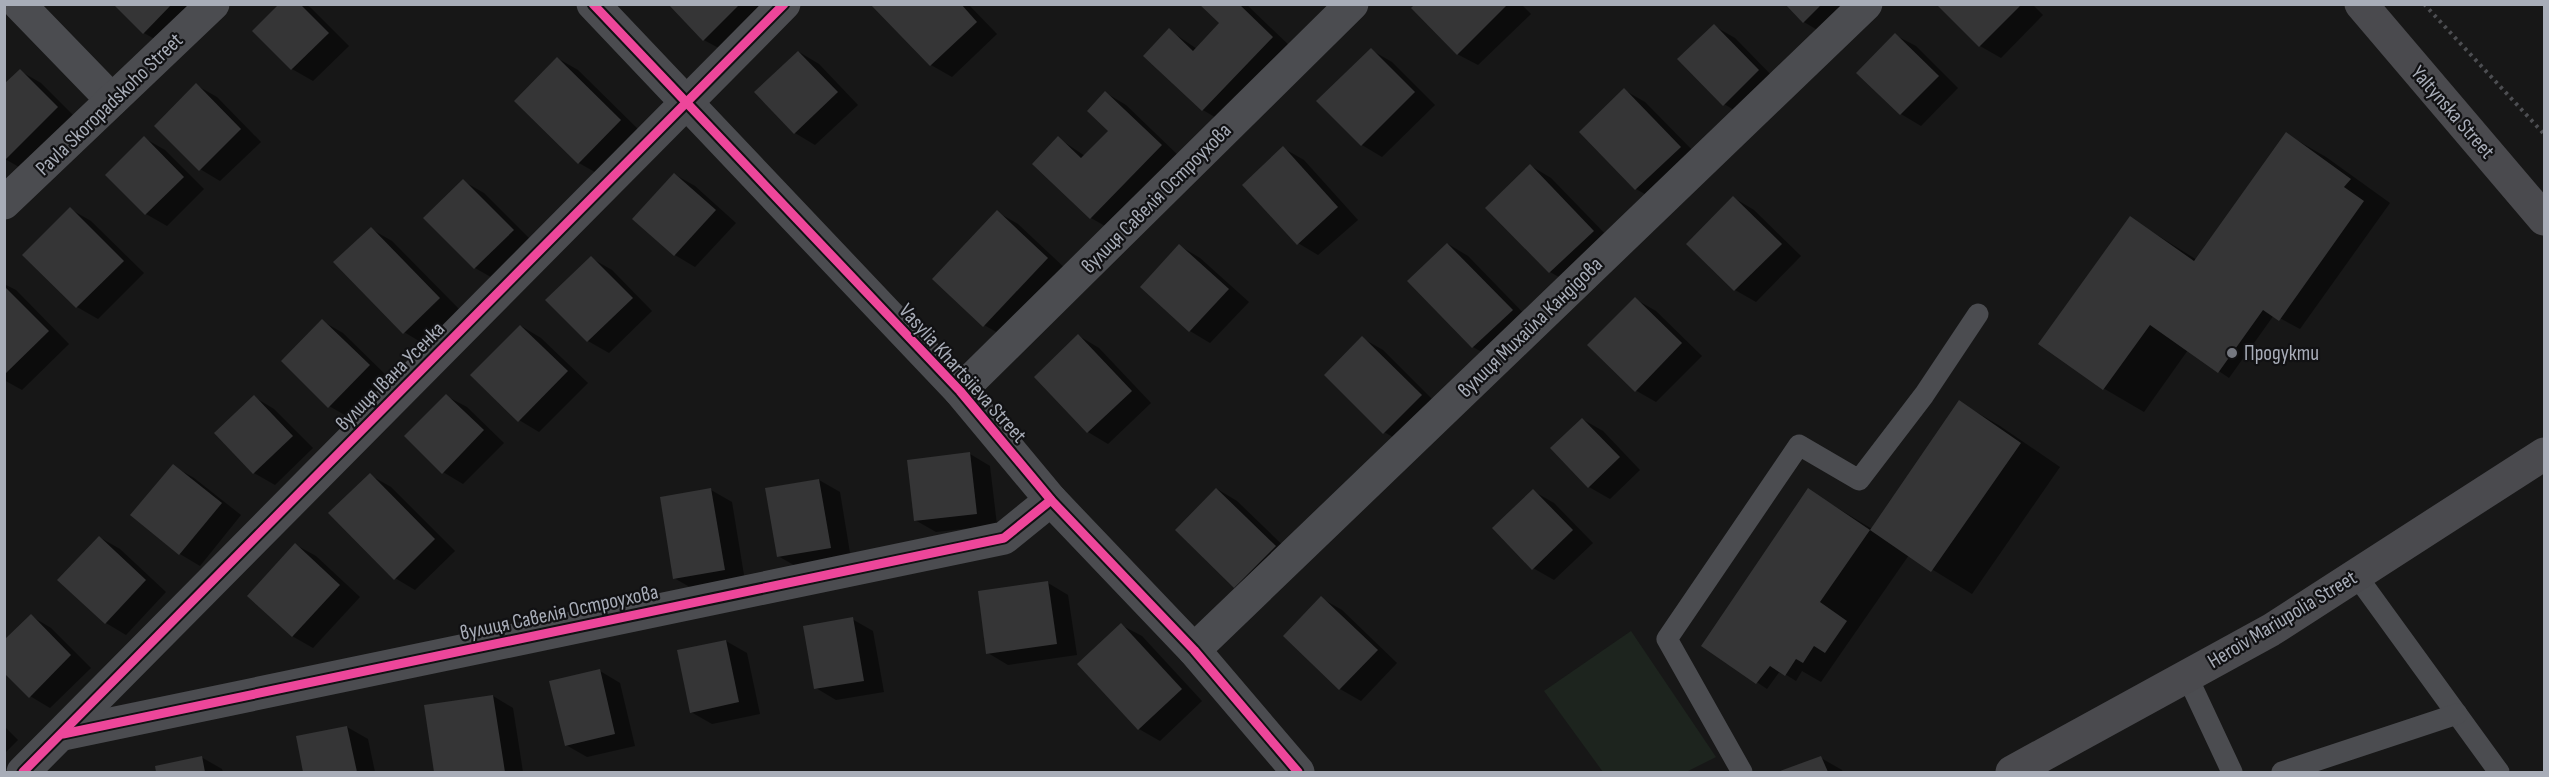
<svg xmlns="http://www.w3.org/2000/svg" width="2549" height="777" viewBox="0 0 2549 777" font-family="'Sofia Sans Condensed',sans-serif">
  <style>
    .green { fill: #1d241e }
    .shadow { fill: #0007 }
    .building { fill: #353536 }
    .lines { fill: none; stroke-linecap: round; stroke-linejoin: round }
    .path { stroke: #4d4e52; stroke-width: 4; stroke-dasharray: 3 4.5; stroke-linecap: butt }
    .lane { stroke: #4b4c50; stroke-width: 21 }
    .street { stroke: #4b4c50; stroke-width: 33 }
    .secondary { stroke: #4a4a4e; stroke-width: 33 }
    .cycleway-casing { stroke: #111113; stroke-width: 13 }
    .cycleway { stroke: #ed469a; stroke-width: 9 }
    .poi-dot { fill: #757880; stroke: #111113; stroke-width: 2 }
    .labels { text-anchor: middle; stroke-width: 4.5; stroke-linejoin: round; paint-order: stroke }
    .street-label { font-size: 21px; fill: #a8adb8; stroke: #111113 }
    .poi-label { font-size: 21px; fill: #a8adb8; stroke: #111113; text-anchor: start }
  </style>
  <rect width="100%" height="100%" fill="#171717"/>
  <!-- green -->
  <polygon class="green" points="1631,631 1716,757 1686,772 1603,772 1544,691"/>
  <!-- shadow -->
  <g class="shadow">
    <polygon points="115,4 204,4 165,45 144,33"/>
    <polygon points="282,4 305,4 311,8 349,46 313,81 292,69"/>
    <polygon points="670,4 765,4 724,51 704,40"/>
    <polygon points="873,4 968,4 997,34 952,77 931,65"/>
    <polygon points="1201,4 1246,4 1293,49 1223,122 1203,110 1169,30 1197,49 1221,23"/>
    <polygon points="1417,4 1521,4 1531,14 1478,65 1457,54"/>
    <polygon points="1787,4 1855,4 1824,34 1804,22"/>
    <polygon points="1938,4 2032,4 2043,15 2001,58 1980,46"/>
    <polygon points="1714,26 1735,38 1779,83 1744,116 1724,104"/>
    <polygon points="1895,35 1916,46 1958,88 1921,126 1901,114"/>
    <polygon points="1371,50 1392,62 1435,105 1382,157 1362,145"/>
    <polygon points="799,52 819,64 858,105 815,145 795,133"/>
    <polygon points="557,58 578,70 641,132 600,175 579,163 516,101"/>
    <polygon points="20,71 41,83 78,120 26,171 5,159"/>
    <polygon points="196,85 217,97 261,142 220,181 200,169"/>
    <polygon points="1624,90 1645,102 1701,159 1657,201 1636,189"/>
    <polygon points="1106,93 1126,105 1181,158 1112,230 1091,218 1034,164 1058,138 1085,156 1110,131"/>
    <polygon points="2286,134 2326,157 2390,203 2300,329 2274,315 2229,378 2188,350 2144,412 2103,388 2130,218 2197,260"/>
    <polygon points="144,138 165,150 204,189 167,226 146,214 107,175"/>
    <polygon points="1283,148 1304,160 1358,220 1318,255 1298,243"/>
    <polygon points="1531,166 1551,178 1614,243 1571,284 1550,272 1487,208"/>
    <polygon points="674,174 695,186 736,223 695,267 675,255 634,218"/>
    <polygon points="463,181 484,193 533,242 496,280 475,268"/>
    <polygon points="1734,198 1754,210 1801,256 1756,302 1735,290 1688,244"/>
    <polygon points="70,209 91,221 144,273 98,319 77,307"/>
    <polygon points="997,212 1018,224 1068,271 1005,337 984,325"/>
    <polygon points="371,229 392,241 460,310 424,344 404,332"/>
    <polygon points="1448,244 1468,256 1532,322 1494,359 1473,347 1409,281"/>
    <polygon points="1180,246 1200,258 1249,302 1210,343 1190,331 1142,287"/>
    <polygon points="591,258 612,270 652,311 609,353 588,341"/>
    <polygon points="4,284 16,290 69,344 22,390 4,380"/>
    <polygon points="1635,299 1656,311 1702,356 1656,402 1635,390"/>
    <polygon points="322,321 343,333 389,378 350,418 329,406"/>
    <polygon points="521,326 541,338 588,383 539,432 519,420"/>
    <polygon points="1079,336 1099,348 1151,403 1108,444 1088,432"/>
    <polygon points="1362,338 1383,350 1441,408 1405,444 1384,432"/>
    <polygon points="446,396 467,407 504,443 463,484 443,472"/>
    <polygon points="254,397 274,409 313,448 275,485 254,473"/>
    <polygon points="1959,402 2000,426 2060,467 1972,594 1909,555 1821,682 1802,671 1796,681 1780,671 1767,689 1703,646 1808,490 1872,529"/>
    <polygon points="1582,419 1603,431 1640,470 1610,499 1589,487 1552,448"/>
    <polygon points="970,454 990,466 997,525 936,532 915,520"/>
    <polygon points="173,466 194,478 241,515 200,566 180,554"/>
    <polygon points="370,475 391,487 455,551 415,590 395,578"/>
    <polygon points="819,480 840,492 851,559 799,568 778,556"/>
    <polygon points="1217,489 1237,501 1296,558 1255,599 1234,587"/>
    <polygon points="711,490 732,502 745,581 695,590 674,578"/>
    <polygon points="1533,491 1554,503 1593,543 1554,580 1533,568"/>
    <polygon points="99,537 120,549 166,592 126,635 106,623"/>
    <polygon points="296,545 316,556 360,597 313,648 292,636"/>
    <polygon points="1048,583 1068,595 1077,655 1008,665 988,653"/>
    <polygon points="1321,598 1342,610 1397,663 1361,701 1340,689"/>
    <polygon points="31,616 51,628 91,668 50,708 30,696"/>
    <polygon points="852,619 873,631 884,692 836,700 816,688"/>
    <polygon points="1121,625 1142,636 1202,701 1160,741 1139,729"/>
    <polygon points="726,641 747,653 760,714 712,724 691,712"/>
    <polygon points="600,671 620,683 635,746 587,757 566,745"/>
    <polygon points="493,696 513,708 523,772 436,772 426,706"/>
    <polygon points="4,726 18,740 4,754"/>
    <polygon points="347,727 368,739 375,772 305,772 298,737"/>
    <polygon points="201,757 222,769 223,772 158,772 156,767"/>
    <polygon points="1821,758 1842,770 1843,772 1783,772"/>
  </g>
  <!-- building -->
  <g class="building">
    <polygon points="113,4 172,4 143,34"/>
    <polygon points="279,4 300,4 329,33 291,70 252,31"/>
    <polygon points="668,4 740,4 703,41"/>
    <polygon points="870,4 961,4 977,22 930,66"/>
    <polygon points="1199,4 1239,4 1273,37 1202,111 1143,56 1169,28 1193,51 1219,23"/>
    <polygon points="1415,4 1508,4 1457,55 1411,8"/>
    <polygon points="1785,4 1822,4 1803,23"/>
    <polygon points="1936,4 2022,4 1979,47"/>
    <polygon points="1714,24 1759,70 1723,106 1677,59"/>
    <polygon points="1895,33 1939,76 1900,115 1856,73"/>
    <polygon points="1371,48 1415,92 1361,146 1316,101"/>
    <polygon points="798,51 838,92 794,134 754,92"/>
    <polygon points="557,57 621,120 578,164 514,101"/>
    <polygon points="20,69 58,107 4,161 4,84"/>
    <polygon points="196,83 241,129 199,171 154,126"/>
    <polygon points="1624,88 1681,147 1635,190 1579,132"/>
    <polygon points="1105,91 1162,145 1090,219 1032,164 1058,136 1081,158 1108,131 1087,111"/>
    <polygon points="2286,132 2351,179 2344,187 2364,201 2279,321 2263,310 2218,373 2150,325 2103,390 2038,344 2130,216 2194,261"/>
    <polygon points="144,136 184,177 145,215 105,175"/>
    <polygon points="1283,146 1338,207 1297,245 1242,185"/>
    <polygon points="1530,164 1594,231 1549,273 1485,208"/>
    <polygon points="674,173 716,210 674,256 632,219"/>
    <polygon points="463,179 514,230 474,269 423,218"/>
    <polygon points="1733,196 1782,244 1734,291 1686,244"/>
    <polygon points="70,207 124,261 76,308 22,255"/>
    <polygon points="997,210 1048,258 983,327 932,279"/>
    <polygon points="371,227 440,298 403,334 333,262"/>
    <polygon points="1447,243 1513,310 1472,348 1407,281"/>
    <polygon points="1179,244 1229,289 1189,332 1140,287"/>
    <polygon points="591,256 633,298 587,342 545,300"/>
    <polygon points="4,286 49,331 4,375"/>
    <polygon points="1635,297 1682,343 1635,392 1587,345"/>
    <polygon points="322,319 370,365 328,408 281,361"/>
    <polygon points="520,325 568,371 518,422 470,375"/>
    <polygon points="1078,334 1132,391 1087,433 1034,377"/>
    <polygon points="1362,336 1422,395 1383,434 1324,375"/>
    <polygon points="446,394 484,430 442,474 404,436"/>
    <polygon points="254,395 293,436 253,474 214,433"/>
    <polygon points="1959,400 2021,443 1931,572 1870,530 1820,602 1847,621 1825,653 1814,646 1803,663 1796,659 1785,676 1770,666 1756,684 1701,646 1808,488 1870,530"/>
    <polygon points="1582,418 1620,457 1588,488 1550,448"/>
    <polygon points="970,452 977,514 914,521 907,460"/>
    <polygon points="173,464 222,503 179,555 130,515"/>
    <polygon points="370,473 435,539 394,580 328,513"/>
    <polygon points="819,479 831,548 777,557 765,488"/>
    <polygon points="711,488 725,570 673,579 660,497"/>
    <polygon points="1216,488 1276,546 1234,588 1175,530"/>
    <polygon points="1533,489 1573,530 1532,570 1492,528"/>
    <polygon points="99,536 146,580 105,624 57,580"/>
    <polygon points="295,543 340,585 292,637 247,596"/>
    <polygon points="1048,581 1057,644 986,654 978,591"/>
    <polygon points="1321,596 1378,650 1339,690 1283,636"/>
    <polygon points="31,614 71,655 29,698 4,673 4,640"/>
    <polygon points="853,617 864,681 814,689 803,626"/>
    <polygon points="1121,623 1182,689 1138,730 1077,664"/>
    <polygon points="726,640 739,702 690,713 677,650"/>
    <polygon points="600,669 615,734 565,746 549,681"/>
    <polygon points="493,695 505,772 434,772 424,705"/>
    <polygon points="347,726 357,772 303,772 296,736"/>
    <polygon points="202,756 205,772 156,772 155,766"/>
    <polygon points="1821,756 1828,772 1777,772"/>
  </g>
  <g class="lines">
    <!-- path -->
    <polyline class="path" points="2424,4 2544,134"/>
    <!-- lane -->
    <g class="lane">
      <polyline points="2356,575 2499,772"/>
      <polyline points="2187,676 2232,772"/>
      <polyline points="1742,772 1667,639 1799,445 1859,480 1924,395 1978,314"/>
      <polyline points="2282,772 2457,714"/>
    </g>
    <!-- street -->
    <g class="street">
      <polyline points="19,4 112,100"/>
      <polyline points="593,4 960,391 1051,500 1194,650 1298,772"/>
      <polyline points="4,203 213,4"/>
      <polyline points="960,391 1352,4"/>
      <polyline points="1194,650 1866,4"/>
      <polyline points="63,734 1004,538 1051,500"/>
      <polyline points="23,772 784,4"/>
    </g>
    <!-- secondary -->
    <g class="secondary">
      <polyline points="2361,4 2544,219"/>
      <polyline points="2012,772 2271,630 2544,454"/>
    </g>
    <!-- cycleway casing -->
    <g class="cycleway-casing">
      <g id="cycleway">
        <polyline points="593,4 960,391 1051,500 1194,650 1298,772"/>
        <polyline points="63,734 1004,538 1051,500"/>
        <polyline points="23,772 784,4"/>
      </g>
    </g>
    <!-- cycleway -->
    <use href="#cycleway" class="cycleway"/>
  </g>
  <!-- markers -->
  <circle class="poi-dot" cx="2232" cy="353" r="6"/>
  <g class="labels">
    <!-- street labels -->
    <g class="street-label">
      <text transform="translate(109 104) rotate(-44)" y="7">Pavla Skoropadskoho Street</text>
      <text transform="translate(2453 112) rotate(49)" y="7">Yaltynska Street</text>
      <text transform="translate(1156 198) rotate(-45)" y="7">вулиця Савелія Остроухова</text>
      <text transform="translate(1530 327) rotate(-44)" y="7">вулиця Михайла Кандідова</text>
      <text transform="translate(963 373) rotate(48)" y="7">Vasylia Khartsiieva Street</text>
      <text transform="translate(390 376) rotate(-45)" y="7">вулиця Івана Усенка</text>
      <text transform="translate(559 612) rotate(-12)" y="7">вулиця Савелія Остроухова</text>
      <text transform="translate(2282 619) rotate(-31)" y="7">Heroiv Mariupolia Street</text>
    </g>
    <!-- poi labels -->
    <g class="poi-label">
      <text x="2244" y="360">Продукти</text>
    </g>
  </g>
  <!-- border -->
  <rect width="2549" height="777" fill="none" stroke="#a8adb8" stroke-width="12"/>
</svg>
